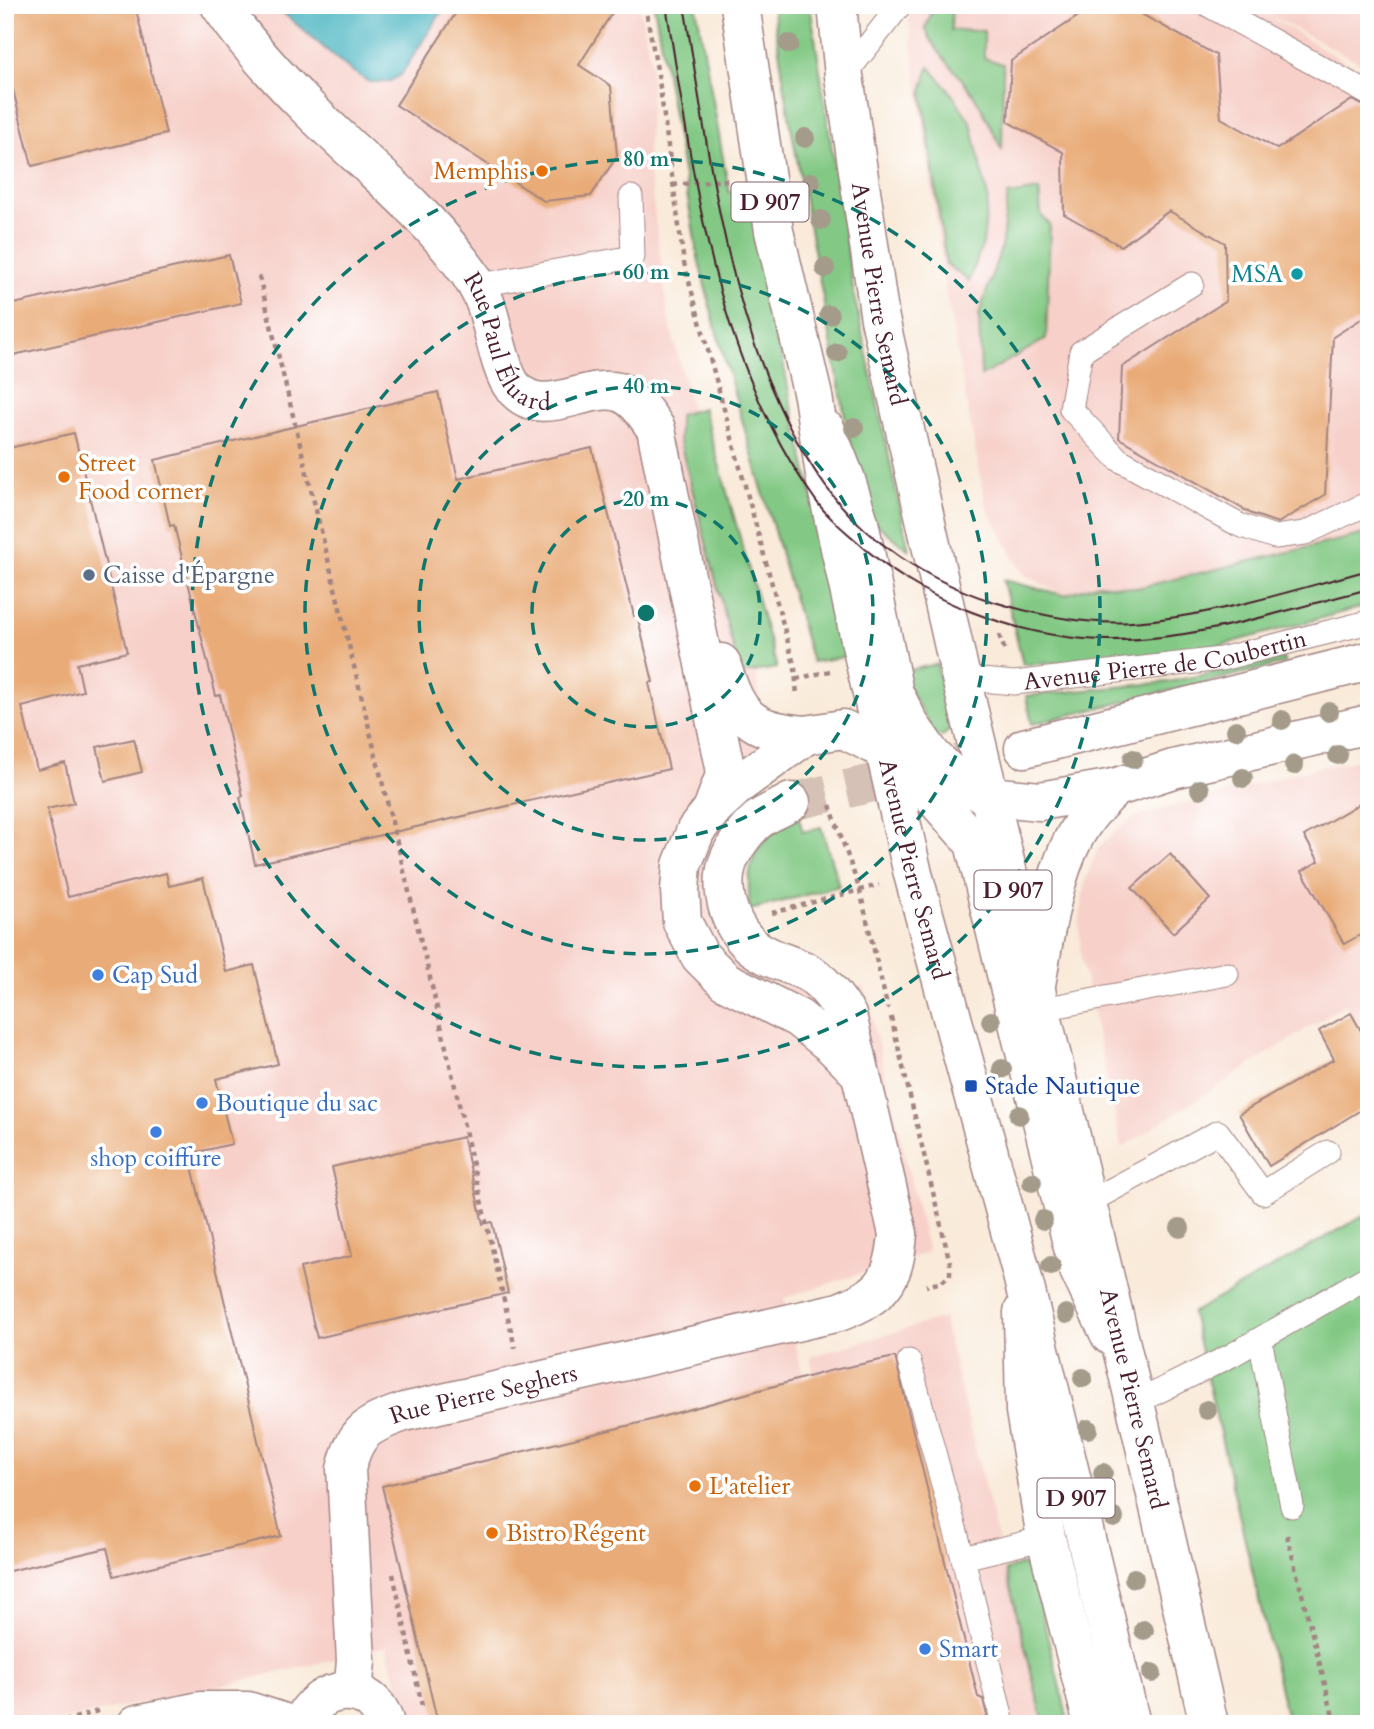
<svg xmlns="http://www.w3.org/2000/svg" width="1374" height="1729" viewBox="0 0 1374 1729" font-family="Cardo,serif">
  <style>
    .built { fill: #f7d0c9 }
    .green { fill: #83c985; stroke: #667458; stroke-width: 2 }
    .water { fill: #44b3bf; stroke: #476975; stroke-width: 2 }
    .building { fill: #e9ab77 }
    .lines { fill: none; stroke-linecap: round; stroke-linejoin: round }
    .minor-tunnel { stroke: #d6c1b6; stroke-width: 38; stroke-dasharray: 38 19; stroke-linecap: butt }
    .service-casing { stroke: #a28482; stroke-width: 25 }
    .minor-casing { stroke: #a28482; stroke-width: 41 }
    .primary-casing { stroke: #a28482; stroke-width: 41 }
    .path { stroke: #a28482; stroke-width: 4.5; stroke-dasharray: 5 5; stroke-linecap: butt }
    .service { stroke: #fff; stroke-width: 23 }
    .minor { stroke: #fff; stroke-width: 38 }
    .primary { stroke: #fff; stroke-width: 38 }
    .tram { stroke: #4a1f2b; stroke-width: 2 }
    .tree { fill: #a49b8a }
    .ring { fill: none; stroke: #0f766e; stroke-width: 3.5; stroke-dasharray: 12 9 }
    .food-dot { fill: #e8710a; stroke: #fff; stroke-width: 2.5 }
    .culture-dot { fill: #0f9aa8; stroke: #fff; stroke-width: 2.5 }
    .service-dot { fill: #5c6f8a; stroke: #fff; stroke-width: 2.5 }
    .shop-dot { fill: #3f7fe0; stroke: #fff; stroke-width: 2.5 }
    .transit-dot { fill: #1a4fb4; stroke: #fff; stroke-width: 2.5 }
    .labels { text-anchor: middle; stroke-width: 7; stroke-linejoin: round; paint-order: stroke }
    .shield { fill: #fff; stroke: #80626b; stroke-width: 2 }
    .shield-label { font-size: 23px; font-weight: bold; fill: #4a1f2b }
    .food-label { font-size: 24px; fill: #c56008; stroke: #fff; text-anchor: start }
    .culture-label { font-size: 24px; fill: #0d838f; stroke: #fff; text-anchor: end }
    .street-label { font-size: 24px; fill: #4a1f2b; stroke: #fff }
    .service-label { font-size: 24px; fill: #4e5e75; stroke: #fff; text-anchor: start }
    .shop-label { font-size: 24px; fill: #366cbe; stroke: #fff; text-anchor: start }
    .transit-label { font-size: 24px; fill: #164399; stroke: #fff; text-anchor: start }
    .centre { fill: #0f766e; stroke: #fff; stroke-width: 3.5 }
    .ring-label { font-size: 21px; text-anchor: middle; font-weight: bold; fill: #0f766e; stroke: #fff; stroke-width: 7; stroke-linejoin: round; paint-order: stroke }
  </style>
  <rect width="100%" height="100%" fill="#fff"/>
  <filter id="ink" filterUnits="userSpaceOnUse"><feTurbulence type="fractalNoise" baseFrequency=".0143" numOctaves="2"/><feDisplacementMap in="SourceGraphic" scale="14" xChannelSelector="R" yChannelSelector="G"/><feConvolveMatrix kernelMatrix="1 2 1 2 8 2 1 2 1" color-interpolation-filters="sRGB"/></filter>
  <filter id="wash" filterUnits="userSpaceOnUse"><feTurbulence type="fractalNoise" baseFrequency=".00686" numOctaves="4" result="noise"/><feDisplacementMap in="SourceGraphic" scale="28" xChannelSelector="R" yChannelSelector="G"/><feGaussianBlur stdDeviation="1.57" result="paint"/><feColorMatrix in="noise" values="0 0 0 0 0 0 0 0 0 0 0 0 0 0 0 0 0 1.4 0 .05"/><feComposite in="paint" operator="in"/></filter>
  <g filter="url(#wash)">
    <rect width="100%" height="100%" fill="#f9ead9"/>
    <!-- built -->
    <g class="built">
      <polygon points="5,5 639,5 651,62 651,98 647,157 668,317 754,656 769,779 740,802 711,847 705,889 721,950 772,984 864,986 928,1252 784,1298 888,1724 410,1724 386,1646 312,1665 46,1724 5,1724"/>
      <polygon points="907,5 1369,5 1369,67 1253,7 1369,76 1369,533 1137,588 1098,584 1065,595 1023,574 986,506 946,294"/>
      <polygon points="1369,759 1369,1045 1345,1004 1122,1148 1081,958 1079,924 1085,881 1099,846 1130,819 1149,813 1323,766"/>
      <polygon points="943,1318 1000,1550 1044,1724 897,1724 810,1357"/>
    </g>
    <!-- green -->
    <g class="green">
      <polygon points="654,5 696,5 729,192 749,189 791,402 849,656 812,662 717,333 699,262"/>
      <polygon points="772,5 810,5 854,295 909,550 863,513 790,121"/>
      <path d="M 935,5 L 952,5 L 951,30 L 984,31 L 984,58 L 1003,64 L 1002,150 C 991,127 980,101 964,82 C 948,62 936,52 925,28 Z"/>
      <polygon points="929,67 950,91 971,123 988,198 983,243 969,281 946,264 922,91"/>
      <polygon points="1039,190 1041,215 1050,225 1046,339 981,376 979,315 1001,248 1008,195"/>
      <polygon points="703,408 777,668 740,674 679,438 679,415"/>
      <polygon points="1369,533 1369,605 1193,653 1023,665 1003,580 1064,595 1098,584 1137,588"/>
      <polygon points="1283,658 1285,663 1032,724 1026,696 1169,682"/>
      <polygon points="937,664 951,728 942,737 935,735 900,672"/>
      <path d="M 798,815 L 803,832 L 821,827 L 839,886 L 750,910 C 745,860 754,841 798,815 Z"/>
      <polygon points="1369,1213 1369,1724 1288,1724 1192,1313"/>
      <polygon points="1022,1564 1032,1573 1069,1724 1044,1724 1006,1570"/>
    </g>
    <!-- water -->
    <polygon class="water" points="274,5 446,5 401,75 388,82 369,82 349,69"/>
    <g id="blocks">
      <!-- building -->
      <g class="building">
        <polygon points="5,5 135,5 166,134 32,166 5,58"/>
        <polygon points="461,5 617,5 579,65 611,86 617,156 591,196 544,201 396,105"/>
        <polygon points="1095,5 1125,5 1216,55 1221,118 1277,149 1352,100 1369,108 1369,314 1333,337 1325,495 1278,523 1252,514 1119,438 1122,367 1226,301 1225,243 1169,211 1121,246 1064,214 1063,152 1008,122 1011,61"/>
        <polygon points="229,255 241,303 5,357 5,306"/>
        <polygon points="438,392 458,479 592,448 634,616 637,615 653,682 649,683 669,769 255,864 240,797 243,796 220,695 216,696 174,525 170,526 155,460"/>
        <polygon points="74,433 127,652 77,664 83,691 22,707 37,770 65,763 74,803 47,809 68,897 166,873 169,886 203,878 226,972 254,965 278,1064 216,1079 232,1144 189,1154 281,1536 114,1576 107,1548 5,1572 5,449"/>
        <polygon points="134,739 142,772 105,781 97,747"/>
        <polygon points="1369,798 1369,930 1344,944 1302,871 1319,861 1304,836"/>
        <polygon points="1170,854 1210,899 1173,933 1132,888"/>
        <polygon points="1351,1013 1369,1045 1369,1105 1269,1166 1239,1114 1334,1059 1319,1031"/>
        <polygon points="463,1137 483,1224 492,1222 508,1293 317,1338 300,1268 352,1256 332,1167"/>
        <polygon points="895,1357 978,1697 983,1699 989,1724 438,1724 382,1486 647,1421 829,1371"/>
      </g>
    </g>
  </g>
  <g filter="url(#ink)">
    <use href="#blocks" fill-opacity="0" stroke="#a28482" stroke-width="2"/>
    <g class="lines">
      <!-- minor-tunnel -->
      <polyline class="minor-tunnel" points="791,802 1024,748"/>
      <!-- service casing -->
      <g class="service-casing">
        <g id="service">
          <polyline points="1208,5 1369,94"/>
          <polyline points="844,76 900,5"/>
          <polyline points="1192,284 1081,352 1071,409 1118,459 1239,525 1275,537 1305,533 1369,503"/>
          <polyline points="475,286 633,257 631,197"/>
          <path id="s1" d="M 961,678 L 1014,683 L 1221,659 L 1369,622"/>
          <polyline points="1042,1009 1227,974"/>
          <polyline points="1087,1203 1218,1132 1263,1193 1328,1152"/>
          <polyline points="1260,1339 1292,1506"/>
          <polyline points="909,1361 963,1558 1003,1724"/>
          <polyline points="1135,1403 1232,1355 1369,1276"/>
          <polyline points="963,1558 1046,1538"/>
        </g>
      </g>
      <!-- minor casing -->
      <g class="minor-casing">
        <g id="minor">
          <path id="s2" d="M 220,5 C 245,42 275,75 306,106 C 357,158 416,202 460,261 C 471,274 484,295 488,312 C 494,331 501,373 513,387 C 542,422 584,383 619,392 C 636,397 647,416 656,429 L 726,772 L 712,810 L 696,830 L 682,865 L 680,890 L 682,922 L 700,956 L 725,981 L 798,1018 L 832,1045 L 859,1072"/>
          <polyline points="826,430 845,477 859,522 894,693 910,725 932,756 962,785 990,796 1040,801 1114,788 1173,769 1369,724"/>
          <path d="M 721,663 C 737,716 749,731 806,735"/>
          <polyline points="1024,748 1369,661"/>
          <polyline points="713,808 739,784 806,735 843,729 885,750 939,803 974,843 1078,1268 1110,1335"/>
          <path d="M 1036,985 C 1045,934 1054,862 1085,820 C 1093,808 1105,798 1114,788"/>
          <polyline points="1023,1312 1025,1411 1046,1538 1093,1724"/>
          <path id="s3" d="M 353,1692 L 356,1661 L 346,1469 C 356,1430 367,1425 404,1412 L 839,1312 C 883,1295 894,1281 898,1234 L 847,1015 C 836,1000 824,981 807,972 C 788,963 770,960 753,947 C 732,930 720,897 726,869 C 729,853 745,831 758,820 C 767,813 781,808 791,802"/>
          <polyline points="137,1724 200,1711 248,1711 288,1724"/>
          <path d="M 302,1724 C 317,1683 373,1679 385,1724"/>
        </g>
      </g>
      <!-- primary casing -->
      <g class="primary-casing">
        <g id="primary">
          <path id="s4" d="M 740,5 L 774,231 L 813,396 L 827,488 L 867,672 L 913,874 L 1021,1271 L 1131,1724"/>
          <path id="s5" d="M 837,5 L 844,76 L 880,319 L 961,678 L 1135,1403 L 1209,1724"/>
        </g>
      </g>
      <!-- path -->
      <g class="path">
        <polyline points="645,5 659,80 684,263 795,668 797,697"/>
        <polyline points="673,185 727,180"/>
        <polyline points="259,276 431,982 515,1348"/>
        <polyline points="999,635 1006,653"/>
        <polyline points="796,679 830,671"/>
        <polyline points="830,805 860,891 888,1009"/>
        <polyline points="772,913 879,885"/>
        <polyline points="891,1017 950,1263 950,1275 942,1282 926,1286"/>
        <polyline points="1287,1535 1335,1724"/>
        <polyline points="393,1574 422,1706"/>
        <polyline points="55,1724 101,1710"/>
      </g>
      <!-- service -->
      <use href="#service" class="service"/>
      <!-- minor -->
      <use href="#minor" class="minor"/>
      <!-- primary -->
      <use href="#primary" class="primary"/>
      <!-- tram -->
      <g class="tram">
        <path d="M 666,5 C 694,174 712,354 814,498 C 824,513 839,526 853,538 C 890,572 924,594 972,612 C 1016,629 1061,640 1109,640 C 1197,641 1284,610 1369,589"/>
        <path d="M 684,5 C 711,163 730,355 826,487 C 866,541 928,581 991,601 C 1036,615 1085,625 1132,622 C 1212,617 1292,590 1369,570"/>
      </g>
    </g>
    <!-- trees -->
    <g class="tree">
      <circle cx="789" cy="44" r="10"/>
      <circle cx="805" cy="138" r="10"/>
      <circle cx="811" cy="182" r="10"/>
      <circle cx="821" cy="220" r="10"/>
      <circle cx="825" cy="268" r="10"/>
      <circle cx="829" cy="315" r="10"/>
      <circle cx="837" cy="353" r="10"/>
      <circle cx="854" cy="428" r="10"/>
      <circle cx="1329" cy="712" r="10"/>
      <circle cx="1282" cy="720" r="10"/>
      <circle cx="1236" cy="730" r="10"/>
      <circle cx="1338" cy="755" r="10"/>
      <circle cx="1133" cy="759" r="10"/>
      <circle cx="1294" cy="765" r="10"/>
      <circle cx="1243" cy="778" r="10"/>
      <circle cx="1200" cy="789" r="10"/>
      <circle cx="991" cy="1021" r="10"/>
      <circle cx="1002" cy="1069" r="10"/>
      <circle cx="1019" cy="1115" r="10"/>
      <circle cx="1032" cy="1182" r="10"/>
      <circle cx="1043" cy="1220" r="10"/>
      <circle cx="1180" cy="1228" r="10"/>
      <circle cx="1051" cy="1266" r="10"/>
      <circle cx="1066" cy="1314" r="10"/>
      <circle cx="1083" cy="1378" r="10"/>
      <circle cx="1207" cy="1410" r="10"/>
      <circle cx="1088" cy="1429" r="10"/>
      <circle cx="1103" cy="1473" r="10"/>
      <circle cx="1114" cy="1518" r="10"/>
      <circle cx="1134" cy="1578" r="10"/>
      <circle cx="1144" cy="1630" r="10"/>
      <circle cx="1152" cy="1673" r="10"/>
    </g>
  </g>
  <!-- distance rings -->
  <g class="ring">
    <circle cx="646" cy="613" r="114"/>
    <circle cx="646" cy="613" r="227"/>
    <circle cx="646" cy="613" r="341"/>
    <circle cx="646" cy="613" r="454"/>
  </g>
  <!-- markers -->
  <g class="food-dot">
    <circle cx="542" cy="171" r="7"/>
    <circle cx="64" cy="477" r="7"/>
    <circle cx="695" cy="1486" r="7"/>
    <circle cx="492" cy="1533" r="7"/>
  </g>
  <circle class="culture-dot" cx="1297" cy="274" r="7"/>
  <circle class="service-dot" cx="89" cy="575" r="7"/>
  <g class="shop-dot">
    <circle cx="98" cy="975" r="7"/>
    <circle cx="202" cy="1103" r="7"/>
    <circle cx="156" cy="1132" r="7"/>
    <circle cx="925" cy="1649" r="7"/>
  </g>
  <rect class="transit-dot" x="964" y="1079" width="14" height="14" rx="3.5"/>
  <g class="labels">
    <!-- shield labels -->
    <g class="shield">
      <rect x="731.5" y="182.5" width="77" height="39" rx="5"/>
      <rect x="974.5" y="870.5" width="77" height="39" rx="5"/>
      <rect x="1037.5" y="1478.5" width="77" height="39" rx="5"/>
    </g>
    <g class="shield-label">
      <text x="770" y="210">D 907</text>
      <text x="1013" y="898">D 907</text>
      <text x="1076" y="1506">D 907</text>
    </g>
    <!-- food labels -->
    <g class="food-label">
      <text x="528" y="179" text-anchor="end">Memphis</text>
      <text x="78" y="471">Street<tspan x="78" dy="28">Food corner</tspan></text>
      <text x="709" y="1494">L'atelier</text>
      <text x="506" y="1541">Bistro Régent</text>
    </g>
    <!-- culture labels -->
    <g class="culture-label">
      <text x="1283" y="282">MSA</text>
    </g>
    <!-- street labels -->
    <g class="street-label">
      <text dy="8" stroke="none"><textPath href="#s5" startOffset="292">Avenue Pierre Semard</textPath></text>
      <text dy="8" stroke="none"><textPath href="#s2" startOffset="450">Rue Paul Éluard</textPath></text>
      <text dy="8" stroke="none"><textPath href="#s1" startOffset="206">Avenue Pierre de Coubertin</textPath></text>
      <text dy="8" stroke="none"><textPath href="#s4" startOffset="882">Avenue Pierre Semard</textPath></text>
      <text dy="8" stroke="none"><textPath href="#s3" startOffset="392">Rue Pierre Seghers</textPath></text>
      <text dy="8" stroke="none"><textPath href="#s5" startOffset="1426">Avenue Pierre Semard</textPath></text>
    </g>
    <!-- service labels -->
    <g class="service-label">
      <text x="103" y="583">Caisse d'Épargne</text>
    </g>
    <!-- shop labels -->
    <g class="shop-label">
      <text x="112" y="983">Cap Sud</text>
      <text x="216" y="1111">Boutique du sac</text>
      <text x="156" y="1166" text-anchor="middle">shop coiffure</text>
      <text x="939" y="1657">Smart</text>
    </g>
    <!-- transit labels -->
    <g class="transit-label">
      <text x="985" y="1094">Stade Nautique</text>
    </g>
  </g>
  <circle cx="646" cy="613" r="10" class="centre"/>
  <g class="ring-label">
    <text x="646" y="166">80 m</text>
    <text x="646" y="279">60 m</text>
    <text x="646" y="393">40 m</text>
    <text x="646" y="506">20 m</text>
  </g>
  <!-- margin -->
  <rect width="1374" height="1729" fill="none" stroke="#fff" stroke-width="28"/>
</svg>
